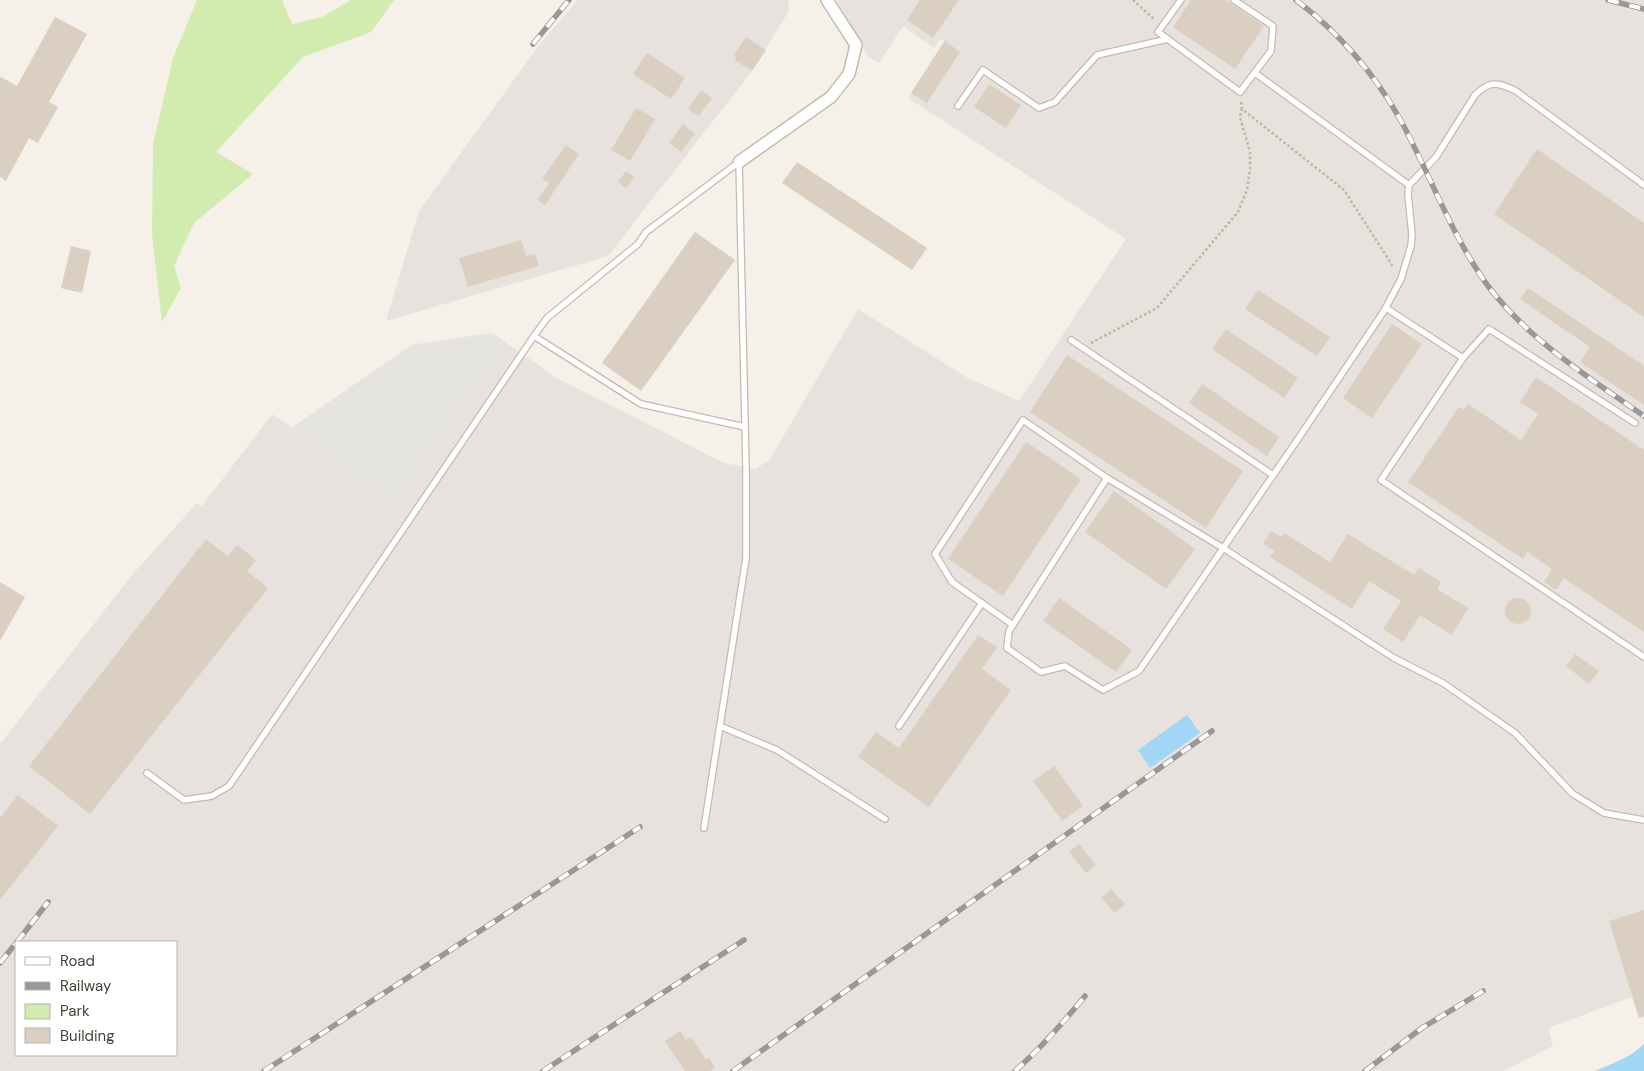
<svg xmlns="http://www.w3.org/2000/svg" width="1644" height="1071" viewBox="0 0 1644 1071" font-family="'DM Sans',sans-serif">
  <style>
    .industrial { fill: #e7e2dd; fill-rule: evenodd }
    .green { fill: #d2ebaf }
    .parking { fill: #e6e4e0 }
    .water { fill: #a2d6f5 }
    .building { fill: #dacfc0 }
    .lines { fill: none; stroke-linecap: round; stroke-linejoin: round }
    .lane-casing { stroke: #c4bbad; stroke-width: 8 }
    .street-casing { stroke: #c4bbad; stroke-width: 14 }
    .path { stroke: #c4b49a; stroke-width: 2.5; stroke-dasharray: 2.5 2.5; stroke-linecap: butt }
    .lane { stroke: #fff; stroke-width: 5.5 }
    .street { stroke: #fff; stroke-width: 11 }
    .rail-casing { stroke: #989898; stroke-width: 5.5 }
    .rail { stroke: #fff; stroke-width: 4; stroke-dasharray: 11; stroke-linecap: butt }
  </style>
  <rect width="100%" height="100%" fill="#f5f1e8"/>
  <!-- industrial -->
  <g class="industrial">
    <polygon points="578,0 788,0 789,11 752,71 608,256 386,321 419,211 542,41"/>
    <path d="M 837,0 L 1644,0 L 1644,1017 L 1639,1018 L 1632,997 L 1548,1028 L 1553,1046 L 1503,1071 L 0,1071 L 0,744 L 132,575 L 197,503 L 202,506 L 272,414 L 292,428 L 412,345 L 492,333 L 557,378 L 724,463 L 756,469 L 770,459 L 858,309 L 968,378 L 1019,401 L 1126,239 L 908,98 L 944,41 L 940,39 L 934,48 L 903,26 L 879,63 L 869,58 ZM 16,942 L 176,942 L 176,1055 L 16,1055 Z"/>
  </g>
  <!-- green -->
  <polygon class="green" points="197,0 282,0 292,24 322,17 351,0 394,0 371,32 303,57 216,152 253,174 194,223 174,266 181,288 162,322 152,234 153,144 173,58"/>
  <!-- parking -->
  <polygon class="parking" points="492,333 507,343 393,503 291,428 412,345"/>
  <!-- water -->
  <g class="water">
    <polygon points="1187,715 1200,733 1150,768 1138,750"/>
    <path d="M 1644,1044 L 1644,1071 L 1595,1071 C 1612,1064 1631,1057 1644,1044 Z"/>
  </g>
  <!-- building -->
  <g class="building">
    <polygon points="920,0 959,0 933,38 907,20"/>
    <polygon points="1191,0 1226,0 1264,26 1235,69 1173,27"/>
    <polygon points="55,17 87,34 49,102 58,107 38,143 29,138 6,181 0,177 0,78 1,77 17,86"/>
    <polygon points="746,37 766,50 752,71 735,60 736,57 734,55"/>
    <polygon points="945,41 960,52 927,103 911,93"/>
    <polygon points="647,53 685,78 671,99 633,74"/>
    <polygon points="989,84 1021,105 1006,128 974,107"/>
    <polygon points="701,90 712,98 699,116 688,109"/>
    <polygon points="636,108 655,119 630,161 611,150"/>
    <polygon points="683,124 695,134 681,152 669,143"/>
    <polygon points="566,145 579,154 545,205 538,200 549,183 542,179"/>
    <polygon points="1537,149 1644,223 1644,317 1494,214"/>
    <polygon points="797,162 927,248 912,270 782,183"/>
    <polygon points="626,171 634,177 626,188 618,182"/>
    <polygon points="695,232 735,260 641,391 602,363"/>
    <polygon points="521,240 526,256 535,254 539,266 468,287 459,258"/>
    <polygon points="71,246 91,251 82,293 61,288"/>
    <polygon points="1528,288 1644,366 1644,405 1580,362 1590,347 1520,299"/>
    <polygon points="1258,290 1330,337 1317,356 1245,309"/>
    <polygon points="1392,324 1422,344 1372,418 1343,398"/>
    <polygon points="1226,329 1298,378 1284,398 1212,349"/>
    <polygon points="1067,355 1243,471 1206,528 1030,412"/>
    <polygon points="1536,377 1644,450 1644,632 1564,578 1556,590 1544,582 1552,569 1527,552 1523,559 1408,482 1459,407 1464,410 1468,404 1521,440 1538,414 1520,402"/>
    <polygon points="1202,384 1279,437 1267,456 1189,403"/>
    <polygon points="1026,442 1081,479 1003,596 948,559"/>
    <polygon points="1114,491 1195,549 1166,589 1085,532"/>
    <polygon points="1271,531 1281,537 1284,533 1330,562 1348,534 1414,575 1419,568 1441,582 1437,589 1468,608 1452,635 1420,615 1403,642 1383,629 1401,601 1369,581 1352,609 1270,557 1274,551 1263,544"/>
    <polygon points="206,539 228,556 237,545 256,560 247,571 268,588 90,814 29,766"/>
    <polygon points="0,582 25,597 0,641"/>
    <circle cx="1518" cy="611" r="13"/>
    <polygon points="1059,598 1132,650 1116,672 1043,621"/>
    <polygon points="978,635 997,647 982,669 1011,690 929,807 858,757 876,732 899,748"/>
    <polygon points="1575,654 1599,671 1589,684 1566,666"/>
    <polygon points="1054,766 1083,806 1062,821 1033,781"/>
    <polygon points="18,795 58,826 0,900 0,818"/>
    <polygon points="1079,844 1096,865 1086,873 1069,852"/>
    <polygon points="1111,889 1125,904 1115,913 1101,898"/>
    <polygon points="1644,910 1644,1016 1639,1018 1609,921"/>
    <polygon points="680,1031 686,1040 691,1037 706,1060 709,1058 715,1068 710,1071 685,1071 665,1041"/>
  </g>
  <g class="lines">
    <!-- lane casing -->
    <g class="lane-casing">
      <g id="lane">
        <polyline points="1181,0 1158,32 1240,92 1271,51 1273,26 1234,0"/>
        <polyline points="1255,73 1409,185"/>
        <polyline points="958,106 983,70 1039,108 1055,102 1097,55 1168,39"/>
        <polyline points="739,162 646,232 638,244 547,318 534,336 641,404 745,427"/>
        <polyline points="1386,308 1463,358"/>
        <polyline points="1071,340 1273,475"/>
        <polyline points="1635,423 1489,329 1463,358 1381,480 1644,657"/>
        <path d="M 1107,478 L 1009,631 L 1007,648 L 1041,672 L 1065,666 L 1103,690 L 1139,671 L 1300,436 L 1384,311 L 1401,279 L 1411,246 L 1412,235 L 1408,194 L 1409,185 L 1436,157 L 1475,95 C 1490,80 1498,82 1516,91 L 1644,185"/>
        <polyline points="1013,625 952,582 935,554 1023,420 1107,478 1223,548 1394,658 1443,683 1515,733 1573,794 1604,813 1644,820"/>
        <polyline points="720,726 777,750 885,819"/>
        <polyline points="899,726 982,603"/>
        <polyline points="147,773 184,800 212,796 229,786 534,336"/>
        <polyline points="704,828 746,558 746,467 739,162"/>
      </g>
    </g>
    <!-- street casing -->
    <g class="street-casing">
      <polyline id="street" points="739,162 831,97 849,74 856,45 827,0"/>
    </g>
    <!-- path -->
    <g class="path">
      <polyline points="1133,0 1155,20"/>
      <polyline points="1241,102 1242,109 1344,190 1394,268"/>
      <polyline points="1091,343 1157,308 1238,212 1247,190 1250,169 1250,152 1240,117 1242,109"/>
    </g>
    <!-- lane -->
    <use href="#lane" class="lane"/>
    <!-- street -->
    <use href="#street" class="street"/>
    <!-- rail casing -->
    <g class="rail-casing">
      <g id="rail">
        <path d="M 1296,0 C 1338,32 1374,73 1400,119 C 1430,174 1451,235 1488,286 C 1530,341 1588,377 1644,416"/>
        <polyline points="1608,0 1644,9"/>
        <polyline points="533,44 569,0"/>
        <polyline points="17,942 48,902"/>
        <polyline points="0,963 16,943"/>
        <polyline points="264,1071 640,827"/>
        <polyline points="543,1071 744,940"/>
        <polyline points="733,1071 1212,731"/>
        <path d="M 1015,1071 C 1041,1048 1063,1023 1085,996"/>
        <polyline points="1365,1071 1422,1028 1483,991"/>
      </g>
    </g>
    <!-- rail -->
    <use href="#rail" class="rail"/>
  </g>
  <!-- legend -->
  <rect x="15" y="941" width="162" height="115" fill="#ffffff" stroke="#b6b3af"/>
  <rect x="25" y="957" width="25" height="8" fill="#ffffff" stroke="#b6b3af"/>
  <text x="60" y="966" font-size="15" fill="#494136">Road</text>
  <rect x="25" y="982" width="25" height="8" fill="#989898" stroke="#b6b3af"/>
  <text x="60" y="991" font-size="15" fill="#494136">Railway</text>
  <rect x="25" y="1004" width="25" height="15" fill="#d2ebaf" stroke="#b6b3af"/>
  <text x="60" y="1016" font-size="15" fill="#494136">Park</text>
  <rect x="25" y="1028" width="25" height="15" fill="#dacfc0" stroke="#b6b3af"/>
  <text x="60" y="1041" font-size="15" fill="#494136">Building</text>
</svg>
